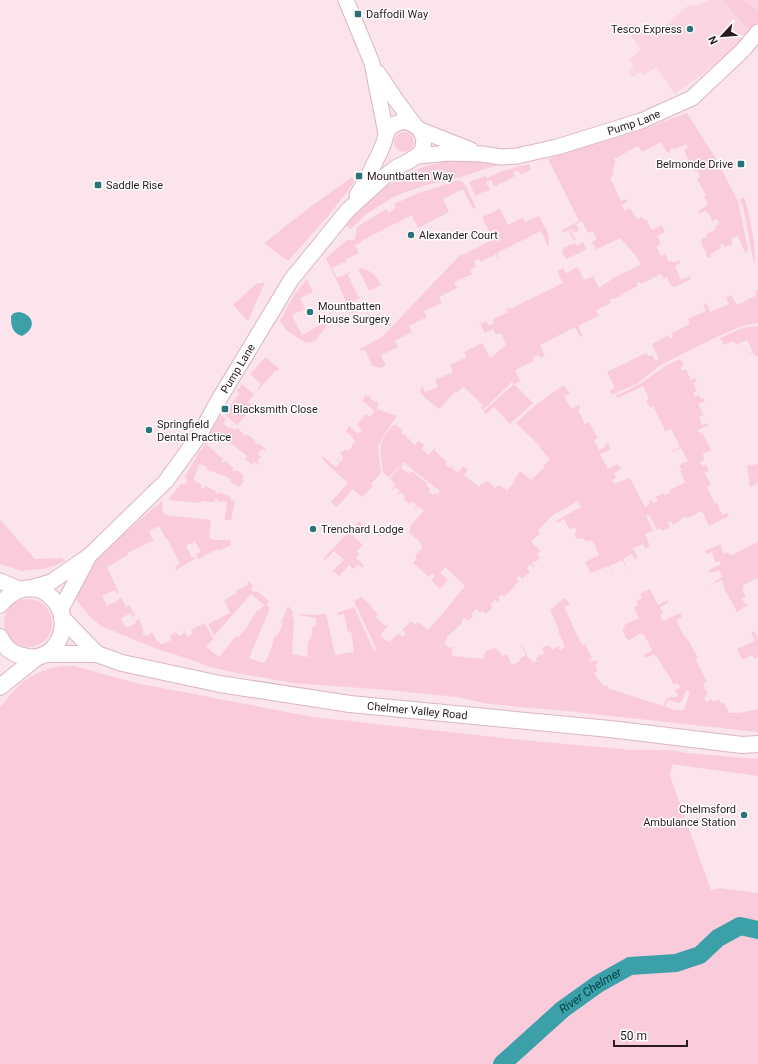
<svg xmlns="http://www.w3.org/2000/svg" width="758" height="1064" viewBox="0 0 758 1064" font-family="Roboto,sans-serif">
  <style>
    .built { fill: #fbd5e1 }
    .green { fill: #faccdb; fill-rule: evenodd }
    .water { fill: #3ba0a8 }
    .lines { fill: none; stroke-linecap: round; stroke-linejoin: round }
    .river { stroke: #3ba0a8; stroke-width: 18 }
    .secondary-casing { stroke: #dbb6c2; stroke-width: 17 }
    .primary-casing { stroke: #dbb6c2; stroke-width: 18 }
    .secondary { stroke: #fff; stroke-width: 15 }
    .primary { stroke: #fff; stroke-width: 16 }
    .poi-dot { fill: #297379; stroke: #fff; stroke-width: 1.5 }
    .labels { text-anchor: middle; stroke-width: 3; stroke-linejoin: round; paint-order: stroke }
    .poi-label { font-size: 11px; fill: #291b20; stroke: #fff; text-anchor: start }
    .street-label { font-size: 11px; fill: #291b20; stroke: #fff }
    .water-label { font-size: 12px; font-style: italic; fill: #003f43; stroke: #fff }
  </style>
  <rect width="100%" height="100%" fill="#fbe4eb"/>
  <!-- built -->
  <polygon class="built" points="710,0 758,0 758,23 729,54 675,94 656,67 644,75 641,72 633,77 629,71 634,67 629,60 641,50 631,35 646,24 648,26 650,25 658,32 689,5 697,6"/>
  <!-- green -->
  <g class="green">
    <polygon points="722,0 743,0 754,7 758,12 758,21 751,32"/>
    <polygon points="687,113 715,157 738,201 748,250 745,253 738,236 731,239 733,244 725,247 723,244 720,245 721,248 710,254 711,257 708,258 701,242 702,239 707,237 706,234 716,229 715,226 720,224 717,219 712,221 709,213 708,214 706,211 699,214 698,211 708,205 704,196 706,195 697,179 700,177 697,170 695,171 693,168 692,168 684,150 688,148 686,144 675,149 671,148 670,153 667,152 661,142 642,152 638,146 614,159 615,162 613,170 614,171 612,177 610,178 621,201 626,199 628,201 622,205 624,211 630,208 637,219 642,217 644,221 646,219 652,230 662,225 665,232 657,236 661,244 656,247 661,256 665,254 669,262 672,261 673,263 679,260 680,263 675,266 681,280 690,276 691,279 675,287 671,286 667,277 664,279 661,274 641,284 639,282 636,283 638,286 620,295 620,296 614,299 614,298 609,300 611,303 596,310 599,316 578,326 583,336 580,337 575,327 540,345 545,356 541,358 538,355 532,358 534,361 515,370 520,381 514,384 533,403 510,424 494,407 486,414 484,411 514,384 512,382 483,410 481,408 483,405 464,387 457,393 455,392 439,409 424,397 420,392 421,388 423,387 425,392 438,387 435,380 453,372 450,365 467,357 464,352 482,343 490,358 506,345 501,333 496,335 493,329 485,333 477,318 481,324 486,321 489,326 494,323 493,319 508,312 507,309 509,308 510,309 563,283 557,271 563,268 566,273 578,267 584,280 593,276 599,288 615,277 641,265 637,257 620,238 595,250 596,249 592,242 597,239 593,231 588,233 582,221 576,224 579,230 574,233 571,229 569,229 576,239 574,241 568,230 563,233 562,230 579,221 548,159 569,152 569,151 629,134"/>
    <circle cx="404" cy="142" r="10"/>
    <path d="M 461,159 L 481,160 L 500,164 L 461,177 L 426,185 L 395,196 L 365,215 L 351,229 L 346,225 C 377,187 412,164 461,159 Z"/>
    <polygon points="529,164 531,170 521,175 518,170 513,172 515,176 494,187 491,180 486,182 490,190 486,192 485,191 475,196 469,182 485,176 487,178 502,171"/>
    <polygon points="352,177 355,181 329,215 288,261 264,243 309,208"/>
    <polygon points="458,180 464,183 476,208 473,209 463,189 443,199 449,212 418,228 412,215 361,241 362,242 355,245 359,253 346,259 347,262 345,263 344,262 332,268 337,278 350,272 350,273 348,275 358,297 361,296 361,297 350,303 355,312 352,313 348,305 346,306 344,302 346,301 326,258 347,240 353,240 355,239 357,227 386,209 389,213 396,208 394,204 417,194"/>
    <path d="M 744,197 C 749,211 758,253 754,264 L 743,206 L 740,199 Z"/>
    <polygon points="500,209 508,225 523,217 525,222 539,216 548,233 549,245 548,246 541,231 497,253 499,259 498,259 496,254 481,262 479,259 474,261 476,267 470,270 472,274 454,282 457,288 439,297 442,303 424,311 427,317 409,326 412,332 395,341 398,347 381,355 386,366 381,368 372,366 365,350 361,351 360,349 382,337 462,253 463,255 490,241 487,235 490,233 482,217"/>
    <polygon points="583,242 587,249 567,259 564,256 562,253 563,248 575,243 576,246"/>
    <path d="M 358,268 C 370,269 376,275 381,285 L 369,291 Z"/>
    <polygon points="307,279 313,292 300,298 305,309 292,315 302,335 324,323 326,327 315,341 306,343 287,331 280,321 293,297"/>
    <polygon points="265,282 248,321 233,305 257,283 258,284"/>
    <polygon points="758,290 758,323 742,326 717,337 660,365 638,383 612,395 610,391 615,387 607,372 646,353 648,356 652,355 655,361 659,359 652,344 668,335 670,339 673,337 672,333 690,324 688,319 706,311 703,304 706,303 710,312 729,304 726,298 731,295 737,305 757,295 755,291"/>
    <polygon points="758,326 758,356 756,357 753,353 742,358 753,352 747,340 736,345 734,341 724,345 720,338 743,328"/>
    <polygon points="266,357 279,369 278,371 276,370 259,389 258,388 261,384 250,374"/>
    <path d="M 680,359 L 684,365 L 680,367 L 682,371 L 686,369 L 691,380 L 695,378 L 697,381 L 693,383 L 697,391 L 693,393 L 695,397 L 699,395 L 701,399 L 703,398 L 705,401 L 698,404 L 704,415 L 699,417 L 702,425 L 708,423 L 708,425 L 698,430 L 700,434 L 702,433 L 711,450 L 703,454 L 704,460 L 700,462 L 702,466 L 706,465 L 709,471 L 704,473 L 711,484 L 707,487 L 715,504 L 717,503 L 722,515 L 727,513 L 729,516 L 709,526 L 702,511 L 687,518 L 686,516 L 673,525 L 671,521 L 668,523 L 670,527 L 662,531 L 660,528 L 657,530 L 649,515 L 646,516 L 653,530 L 645,534 L 650,546 L 645,549 L 643,544 L 633,548 L 638,558 L 635,559 L 632,554 L 623,559 L 629,572 L 622,560 L 609,566 L 614,578 L 608,566 L 591,573 L 585,562 L 599,555 L 595,545 L 591,540 L 586,542 L 584,539 L 576,538 L 574,534 L 577,532 L 575,527 L 569,529 L 564,519 L 557,523 L 556,521 L 581,507 L 578,501 L 553,515 L 538,530 L 540,533 L 531,542 L 541,551 L 537,554 L 540,558 L 537,561 L 532,562 L 532,564 L 535,567 L 534,568 L 530,564 L 527,568 L 530,572 L 522,579 L 519,575 L 516,578 L 519,581 L 514,586 L 514,587 L 504,597 L 502,594 L 498,598 L 500,600 L 498,602 L 500,604 L 499,604 L 495,600 L 490,605 L 493,607 L 486,614 L 483,611 L 480,613 L 477,609 L 471,614 L 473,617 L 468,621 L 466,618 L 463,618 L 461,624 L 446,638 L 447,640 L 444,642 L 450,649 L 453,646 L 454,648 L 452,650 L 452,656 L 483,659 L 486,651 L 494,648 L 499,651 L 502,656 L 507,654 L 512,665 L 520,661 L 519,659 L 526,655 L 521,645 L 522,645 L 529,659 L 531,659 L 533,663 L 537,661 L 536,658 L 539,657 L 538,654 L 542,655 L 544,653 L 542,648 L 549,645 L 552,650 L 558,646 L 560,650 L 565,647 L 558,631 L 559,630 L 550,610 L 565,598 L 570,604 L 564,607 L 581,643 L 583,645 L 585,644 L 592,658 L 589,660 L 590,662 L 596,660 L 598,663 L 595,665 L 598,671 L 594,673 L 601,683 L 602,683 L 604,686 L 606,685 L 610,689 L 663,706 L 666,699 L 672,696 L 673,698 L 678,696 L 675,690 L 680,688 L 678,683 L 673,684 L 670,677 L 665,671 L 657,656 L 656,657 L 654,654 L 645,658 L 644,655 L 652,651 L 645,636 L 644,636 L 642,633 L 629,640 L 626,638 L 622,629 L 625,627 L 624,625 L 639,618 L 634,607 L 638,605 L 636,601 L 642,598 L 640,594 L 650,589 L 658,605 L 667,600 L 668,603 L 660,607 L 663,614 L 660,615 L 663,621 L 680,613 L 682,617 L 676,620 L 684,636 L 685,636 L 688,641 L 689,641 L 697,657 L 696,660 L 707,682 L 703,684 L 708,694 L 704,697 L 706,702 L 712,699 L 713,702 L 719,699 L 720,702 L 724,703 L 729,713 L 740,713 L 758,709 L 758,732 L 566,711 L 489,704 L 457,697 L 387,690 L 293,683 L 242,674 L 210,667 L 189,659 L 157,649 L 101,626 L 91,618 L 75,598 L 74,591 L 76,585 L 99,555 L 163,500 L 162,508 L 165,515 L 211,520 L 209,538 L 215,540 L 230,540 L 231,545 L 218,551 L 217,549 L 198,559 L 196,554 L 201,552 L 195,541 L 186,546 L 192,558 L 194,557 L 195,559 L 176,570 L 175,567 L 180,564 L 166,537 L 165,538 L 159,526 L 149,531 L 154,542 L 152,541 L 127,553 L 128,555 L 107,567 L 119,593 L 117,594 L 115,590 L 102,596 L 107,606 L 119,600 L 118,598 L 121,597 L 126,607 L 130,605 L 135,616 L 133,617 L 131,613 L 121,618 L 126,628 L 136,623 L 135,621 L 139,619 L 143,628 L 143,634 L 147,636 L 152,632 L 157,642 L 159,641 L 161,645 L 171,640 L 170,636 L 176,632 L 179,636 L 184,633 L 183,629 L 187,637 L 192,634 L 191,630 L 205,623 L 213,639 L 206,647 L 218,656 L 220,656 L 236,636 L 238,637 L 247,627 L 257,610 L 259,611 L 264,605 L 251,594 L 214,636 L 208,624 L 230,613 L 224,600 L 237,593 L 236,591 L 248,585 L 247,582 L 249,581 L 253,586 L 251,589 L 253,591 L 252,592 L 257,591 L 269,601 L 267,606 L 270,608 L 249,658 L 263,663 L 265,662 L 271,650 L 275,635 L 277,636 L 283,624 L 281,622 L 288,606 L 293,612 L 292,617 L 294,618 L 292,654 L 308,657 L 307,652 L 309,639 L 311,639 L 313,626 L 316,626 L 316,618 L 298,615 L 299,614 L 313,615 L 326,614 L 335,655 L 354,652 L 351,631 L 348,632 L 344,614 L 338,615 L 337,613 L 354,607 L 374,651 L 376,651 L 377,650 L 354,601 L 361,597 L 372,606 L 371,607 L 378,614 L 375,617 L 386,626 L 388,624 L 389,625 L 380,635 L 389,643 L 398,633 L 403,637 L 406,633 L 402,630 L 411,621 L 416,625 L 418,622 L 428,630 L 439,618 L 465,586 L 445,567 L 440,573 L 448,580 L 440,589 L 431,580 L 435,576 L 432,573 L 429,577 L 413,563 L 417,558 L 415,556 L 423,547 L 417,539 L 409,533 L 411,525 L 424,511 L 418,506 L 415,509 L 414,509 L 417,505 L 412,501 L 410,504 L 404,499 L 405,496 L 401,492 L 398,495 L 397,494 L 400,491 L 396,487 L 393,490 L 392,489 L 396,485 L 390,479 L 402,464 L 403,464 L 401,468 L 409,474 L 411,471 L 427,483 L 426,485 L 430,489 L 429,492 L 433,495 L 435,493 L 437,495 L 440,491 L 403,462 L 389,477 L 383,472 C 380,449 377,442 394,424 L 403,430 L 401,433 L 405,436 L 407,434 L 406,437 L 409,440 L 413,437 L 410,441 L 415,445 L 418,441 L 424,445 L 422,449 L 429,455 L 435,447 L 435,451 L 447,462 L 445,464 L 450,468 L 454,465 L 452,468 L 458,473 L 463,466 L 468,470 L 464,475 L 479,487 L 482,483 L 484,484 L 486,480 L 495,488 L 499,485 L 507,491 L 515,481 L 514,480 L 520,471 L 531,480 L 544,468 L 543,466 L 550,459 L 539,447 L 540,446 L 516,423 L 537,404 L 564,385 L 567,391 L 568,390 L 570,393 L 564,396 L 571,409 L 579,405 L 581,408 L 578,410 L 585,424 L 589,422 L 598,438 L 594,440 L 599,450 L 605,447 L 605,445 L 608,443 L 611,449 L 600,454 L 608,469 L 618,464 L 621,469 L 614,473 L 616,478 L 612,480 L 614,484 L 630,478 L 645,507 L 650,504 L 649,501 L 651,499 L 653,503 L 658,501 L 656,497 L 663,493 L 665,495 L 671,492 L 670,490 L 685,482 L 680,471 L 682,470 L 679,465 L 688,461 L 681,448 L 673,452 L 672,451 L 680,447 L 671,429 L 664,431 L 664,428 L 653,406 L 650,408 L 646,401 L 649,399 L 643,386 L 618,398 L 616,396 L 640,384 L 664,367 ZM 686,690 L 690,692 L 684,710 L 674,710 L 665,706 L 668,700 L 679,703 L 682,701 Z"/>
    <polygon points="242,384 253,394 254,392 255,393 248,402 253,407 237,425 224,414 239,394 237,391"/>
    <polygon points="365,395 371,397 371,400 378,402 377,409 397,416 385,433 378,447 381,473 371,484 373,486 362,497 353,489 337,507 331,502 348,483 323,460 322,456 336,467 340,463 335,458 339,461 342,461 343,456 340,454 345,449 348,451 352,447 352,445 356,441 346,431 349,426 358,434 362,430 357,425 366,414 370,417 375,411 363,401"/>
    <polygon points="221,415 226,419 223,423 229,429 231,427 235,430 237,428 246,436 247,434 256,441 254,443 256,444 258,443 266,450 265,451 262,449 258,454 261,457 257,461 259,463 258,465 254,461 252,465 245,459 247,456 227,440 228,439 222,434 215,442 210,438 206,444 223,459 221,461 223,462 225,461 234,468 232,470 234,472 236,470 244,476 242,479 244,480 240,487 230,482 231,479 207,469 207,467 200,464 193,480 201,484 201,488 204,489 205,486 216,491 215,493 219,494 220,492 231,497 231,500 235,501 231,520 225,520 227,502 218,501 218,499 215,499 215,502 201,501 201,503 168,500 180,485 182,484 186,484 187,480 185,477 199,452 204,447 206,438"/>
    <polygon points="758,464 758,481 757,484 750,487 747,466"/>
    <polygon points="0,520 35,559 62,558 65,561 48,568 22,571 0,564"/>
    <polygon points="359,521 373,534 372,535 363,526 353,536 363,545 357,551 359,554 356,558 364,565 362,568 358,564 353,569 349,565 339,576 335,572 333,573 334,569 344,560 334,551 325,560 323,559"/>
    <polygon points="758,542 758,578 743,585 744,588 742,589 746,597 742,599 745,604 749,604 737,612 723,586 724,585 722,580 709,586 722,577 719,570 711,573 709,570 721,564 719,561 716,563 712,552 706,554 705,551 720,544 724,554 728,552 730,556"/>
    <circle cx="28" cy="623" r="24"/>
    <polygon points="754,631 758,639 758,657 754,659 752,655 742,660 737,649 755,641 751,632"/>
    <path d="M 62,666 L 74,666 L 136,683 L 313,717 L 522,740 L 632,750 L 669,750 L 686,753 L 758,759 L 758,776 L 672,764 L 670,776 L 711,890 L 720,888 L 758,893 L 758,1064 L 0,1064 L 0,708 C 18,684 31,671 62,666 Z"/>
  </g>
  <!-- water -->
  <path class="water" d="M 19,312 C 35,315 36,329 22,336 C 12,333 11,326 11,316 L 14,313 Z"/>
  <g class="lines">
    <!-- river -->
    <path class="river" id="s1" d="M 502,1064 L 563,1009 L 598,984 L 630,966 L 676,963 L 700,955 L 718,938 L 740,926 L 758,930"/>
    <!-- secondary casing -->
    <g class="secondary-casing">
      <g id="secondary">
        <polyline points="346,0 372,63 386,133"/>
        <polyline points="378,73 396,100 414,124"/>
        <path id="s2" d="M 418,156 L 449,153 L 482,154 L 501,157 L 517,156 L 557,147 L 641,121 L 692,98 L 743,50 L 758,32"/>
        <path d="M 357,195 C 364,185 370,174 375,162 C 378,156 382,149 384,142 C 386,136 386,130 392,126 C 401,119 412,122 420,130 L 471,150"/>
        <polyline points="0,581 19,589"/>
        <path id="s3" d="M 31,588 L 51,582 L 89,556 L 166,481 L 200,434 L 218,401 L 291,280 L 347,211 L 385,176 L 397,167 L 409,161 L 421,153 L 423,147 L 424,138 L 420,130"/>
        <polyline points="61,609 88,558"/>
      </g>
    </g>
    <!-- primary casing -->
    <g class="primary-casing">
      <g id="primary">
        <path d="M 0,605 C 10,593 21,586 37,589 C 43,590 48,594 52,598 C 76,620 57,666 23,656 C 17,655 11,652 7,648 C 4,645 2,641 0,637"/>
        <polyline points="62,618 97,654"/>
        <path id="s4" d="M 48,654 L 97,654 L 122,663 L 220,684 L 350,704 L 610,729 L 742,745 L 758,744"/>
        <polyline points="0,687 36,658"/>
      </g>
    </g>
    <!-- secondary -->
    <use href="#secondary" class="secondary"/>
    <!-- primary -->
    <use href="#primary" class="primary"/>
  </g>
  <!-- markers -->
  <g class="poi-dot">
    <rect x="354" y="10" width="8" height="8" rx="2"/>
    <circle cx="690" cy="29" r="4"/>
    <rect x="737" y="160" width="8" height="8" rx="2"/>
    <rect x="355" y="172" width="8" height="8" rx="2"/>
    <rect x="94" y="181" width="8" height="8" rx="2"/>
    <circle cx="411" cy="235" r="4"/>
    <circle cx="310" cy="312" r="4"/>
    <rect x="221" y="405" width="8" height="8" rx="2"/>
    <circle cx="149" cy="430" r="4"/>
    <circle cx="313" cy="529" r="4"/>
    <circle cx="744" cy="815" r="4"/>
  </g>
  <g class="labels">
    <!-- poi labels -->
    <g class="poi-label">
      <text x="366" y="18">Daffodil Way</text>
      <text x="682" y="33" text-anchor="end">Tesco Express</text>
      <text x="733" y="168" text-anchor="end">Belmonde Drive</text>
      <text x="367" y="180">Mountbatten Way</text>
      <text x="106" y="189">Saddle Rise</text>
      <text x="419" y="239">Alexander Court</text>
      <text x="318" y="310">Mountbatten<tspan x="318" dy="13">House Surgery</tspan></text>
      <text x="233" y="413">Blacksmith Close</text>
      <text x="157" y="428">Springfield<tspan x="157" dy="13">Dental Practice</tspan></text>
      <text x="321" y="533">Trenchard Lodge</text>
      <text x="736" y="813" text-anchor="end">Chelmsford<tspan x="736" dy="13">Ambulance Station</tspan></text>
    </g>
    <!-- street labels -->
    <g class="street-label">
      <text dy="4" stroke="none"><textPath href="#s2" startOffset="221">Pump Lane</textPath></text>
      <text dy="4" stroke="none"><textPath href="#s3" startOffset="308">Pump Lane</textPath></text>
      <text dy="4" stroke="none"><textPath href="#s4" startOffset="375">Chelmer Valley Road</textPath></text>
    </g>
    <!-- water labels -->
    <g class="water-label">
      <text dy="4" stroke="none"><textPath href="#s1" startOffset="115">River Chelmer</textPath></text>
    </g>
  </g>
  <!-- north arrow -->
  <g transform="translate(722 36) rotate(244)" stroke="#ffffff" stroke-width="3" paint-order="stroke">
  <path d="M0-3L7 15L0 10L-7 15Z" fill="#291b20"/>
  <text y="-6" font-size="11" font-weight="bold" text-anchor="middle" fill="#291b20">N</text>
  </g>
  <!-- scale -->
  <path d="M614 1040v6h73v-6" fill="none" stroke="#291b20" stroke-width="2"/>
  <text x="620" y="1040" font-size="12" fill="#291b20" stroke="#ffffff" stroke-width="3" paint-order="stroke">50 m</text>
</svg>
